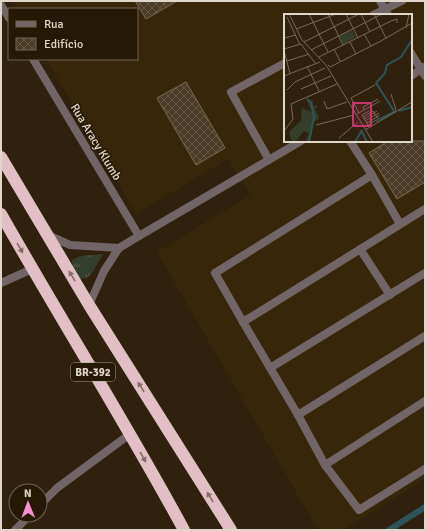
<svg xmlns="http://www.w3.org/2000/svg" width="426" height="531" viewBox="0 0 426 531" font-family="Signika,sans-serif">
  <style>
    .built { fill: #38260a; fill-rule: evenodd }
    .grass { fill: url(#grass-tufts) }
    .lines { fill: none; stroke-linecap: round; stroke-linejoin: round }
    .stream { stroke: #2d5459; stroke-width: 6 }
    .building { fill: url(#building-cross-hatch); stroke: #796952 }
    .lane { stroke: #726567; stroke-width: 8 }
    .street { stroke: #726567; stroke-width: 8 }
    .highway { stroke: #e1bfc5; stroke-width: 12 }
    .oneway { fill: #836c64 }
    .labels { text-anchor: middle; stroke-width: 3; stroke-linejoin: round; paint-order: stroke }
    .shield { fill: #251804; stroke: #a89e8f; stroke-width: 1 }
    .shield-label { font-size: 11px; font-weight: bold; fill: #e0d7cb }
    .street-label { font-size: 12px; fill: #e0d7cb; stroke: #251804 }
    .inset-river { fill: none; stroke: #2d5459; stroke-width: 2 }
    .inset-road { fill: none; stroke: #766a59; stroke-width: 1 }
    .view { fill: #c6356c; fill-opacity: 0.15; stroke: #c6356c; stroke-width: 2 }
    .inset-edge { fill: none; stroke: #e0d7cb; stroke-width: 2 }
  </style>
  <defs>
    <pattern id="grass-tufts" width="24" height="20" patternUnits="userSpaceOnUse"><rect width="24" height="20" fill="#343f2b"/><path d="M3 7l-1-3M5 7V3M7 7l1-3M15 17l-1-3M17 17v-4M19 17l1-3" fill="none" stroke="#515a48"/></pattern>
    <pattern id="building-cross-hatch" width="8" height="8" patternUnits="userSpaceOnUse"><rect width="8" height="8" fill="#4a3b26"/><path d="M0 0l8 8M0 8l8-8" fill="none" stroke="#645744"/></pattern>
  </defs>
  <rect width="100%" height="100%" fill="#2f210d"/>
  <!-- built -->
  <path class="built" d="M 12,1 L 425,1 L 425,479 L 344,530 L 318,530 L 157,252 L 250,195 L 228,159 L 136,214 L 94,140 L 46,59 L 137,59 L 137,9 L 17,9 ZM 285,15 L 411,15 L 411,141 L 285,141 Z"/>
  <!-- grass -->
  <polygon class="grass" points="103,254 92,273 87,278 79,279 72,270 72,260 80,256"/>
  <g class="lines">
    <!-- stream -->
    <polyline class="stream" points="389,530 425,507"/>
  </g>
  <!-- building -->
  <g class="building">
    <polygon points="135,1 177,1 146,19"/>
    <polygon points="186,82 225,148 196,165 157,98"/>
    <polygon points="388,141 425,141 425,182 397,199 369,153"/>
  </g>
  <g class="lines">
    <!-- lane -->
    <g class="lane">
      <polyline points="380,1 388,15"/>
      <polyline points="373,15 402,1"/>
      <polyline points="411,53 425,76"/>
      <polyline points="411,76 424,67"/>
      <polyline points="350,141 372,175 400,224"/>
      <polyline points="269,160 231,92 285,63"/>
      <polyline points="372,175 215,273 243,322 298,415 325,465 359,510 425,469"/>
      <polyline points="139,236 301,141"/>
      <polyline points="360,249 390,295"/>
      <polyline points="243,322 425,209"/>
      <polyline points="270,368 425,273"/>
      <polyline points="298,415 425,336"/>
      <polyline points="325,465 425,401"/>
      <polyline points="40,505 57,488 130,434"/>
      <polyline points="15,530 30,515"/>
    </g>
    <!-- street -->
    <g class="street">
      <polyline points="1,5 9,18"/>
      <polyline points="33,59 139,236 119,248 104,271 89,305"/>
      <polyline points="48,235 70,245 119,248"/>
      <polyline points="1,283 32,269"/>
    </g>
    <!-- highway -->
    <g class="highway">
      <polyline points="1,157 89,305 231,530"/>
      <path d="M 1,214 C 61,320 126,423 184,530"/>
    </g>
  </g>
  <!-- one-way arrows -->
  <defs><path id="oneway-solid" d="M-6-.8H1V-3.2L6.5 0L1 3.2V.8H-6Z"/></defs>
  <g class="oneway">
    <use href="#oneway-solid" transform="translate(20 248) rotate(60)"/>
    <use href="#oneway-solid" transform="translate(72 276) rotate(-121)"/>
    <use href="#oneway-solid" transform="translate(141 387) rotate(-122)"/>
    <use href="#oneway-solid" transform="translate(143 457) rotate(60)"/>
    <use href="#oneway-solid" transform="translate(210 497) rotate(-122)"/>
  </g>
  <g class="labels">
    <!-- shield labels -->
    <rect class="shield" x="71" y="363" width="44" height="18" rx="3"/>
    <g class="shield-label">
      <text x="93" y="376">BR-392</text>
    </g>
    <!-- street labels -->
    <g class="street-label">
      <text transform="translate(96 142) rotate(59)" y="4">Rua Aracy Klumb</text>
    </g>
  </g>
  <!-- overview -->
  <g transform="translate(284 14)">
    <rect width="128" height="128" fill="#2f210d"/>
    <path d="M 68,16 L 72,23 L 59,30 L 56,22 Z" fill="#343f2b"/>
    <path d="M 22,84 L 29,87 L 29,92 L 34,91 L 31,95 L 35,104 L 30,108 L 26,128 L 21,128 L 25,119 L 20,117 L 11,128 L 8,128 L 5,118 L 17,107 L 18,94 L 28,98 Z" fill="#343f2b"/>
    <path class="inset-river" d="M 26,0 L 39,0M 23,85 L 27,89 L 30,103 L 25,128M 110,97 L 92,69 L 101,59 L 103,51 L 117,43 L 128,26M 115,97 L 128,93M 92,107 L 112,97M 77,116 L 83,128M 71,128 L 78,116"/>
    <path class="inset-road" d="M 5,0 L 18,26 L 42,51 L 89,128M 25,0 L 44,38M 44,0 L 59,31M 62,0 L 74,24M 77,0 L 86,18M 90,0 L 102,24M 3,3 L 16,31M 122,14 L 125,0M 12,15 L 52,0M 80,20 L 87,32M 0,24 L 12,21M 20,28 L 75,0M 66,28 L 72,40M 17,30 L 31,49M 0,35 L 17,30M 50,35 L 56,47M 0,36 L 6,60M 27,36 L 98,0M 35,43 L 107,7 L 113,5 L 113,9M 3,47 L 25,40M 44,51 L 46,53 L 97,27 L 128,9M 23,52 L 35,77M 0,62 L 36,48M 17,75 L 47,62M 3,76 L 11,68 L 41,54M 107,80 L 112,96M 40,87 L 43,95 L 63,88M 80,96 L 79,93 L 94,85M 85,97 L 78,101 L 84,111 L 92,106M 75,99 L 67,84 L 91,71M 73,100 L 96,87M 79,103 L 89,97 L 94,105M 80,105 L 93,97M 81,107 L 95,99M 83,109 L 96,101M 32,111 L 70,101M 81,116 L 128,88M 0,117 L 9,105 L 7,90 L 53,70M 55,124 L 74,108"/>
    <path class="view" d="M 69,89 L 87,89 L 87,112 L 69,112 Z"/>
    <rect width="128" height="128" class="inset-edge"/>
  </g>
  <!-- border -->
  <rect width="426" height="531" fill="none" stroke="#e0d7cb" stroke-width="4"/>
  <!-- legend -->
  <rect x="8" y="8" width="130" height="52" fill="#251804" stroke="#706454"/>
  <rect x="16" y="21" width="20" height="6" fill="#726567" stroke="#706454"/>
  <text x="44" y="28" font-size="12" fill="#e0d7cb">Rua</text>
  <rect x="16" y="38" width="20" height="12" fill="url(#building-cross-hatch)" stroke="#706454"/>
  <text x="44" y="48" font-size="12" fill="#e0d7cb">Edifício</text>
  <!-- north arrow -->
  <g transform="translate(28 503) rotate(359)"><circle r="19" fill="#251804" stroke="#706454"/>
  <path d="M0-3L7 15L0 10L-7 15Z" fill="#f591d2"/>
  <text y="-6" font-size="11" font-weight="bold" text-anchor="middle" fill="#e0d7cb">N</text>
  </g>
</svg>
